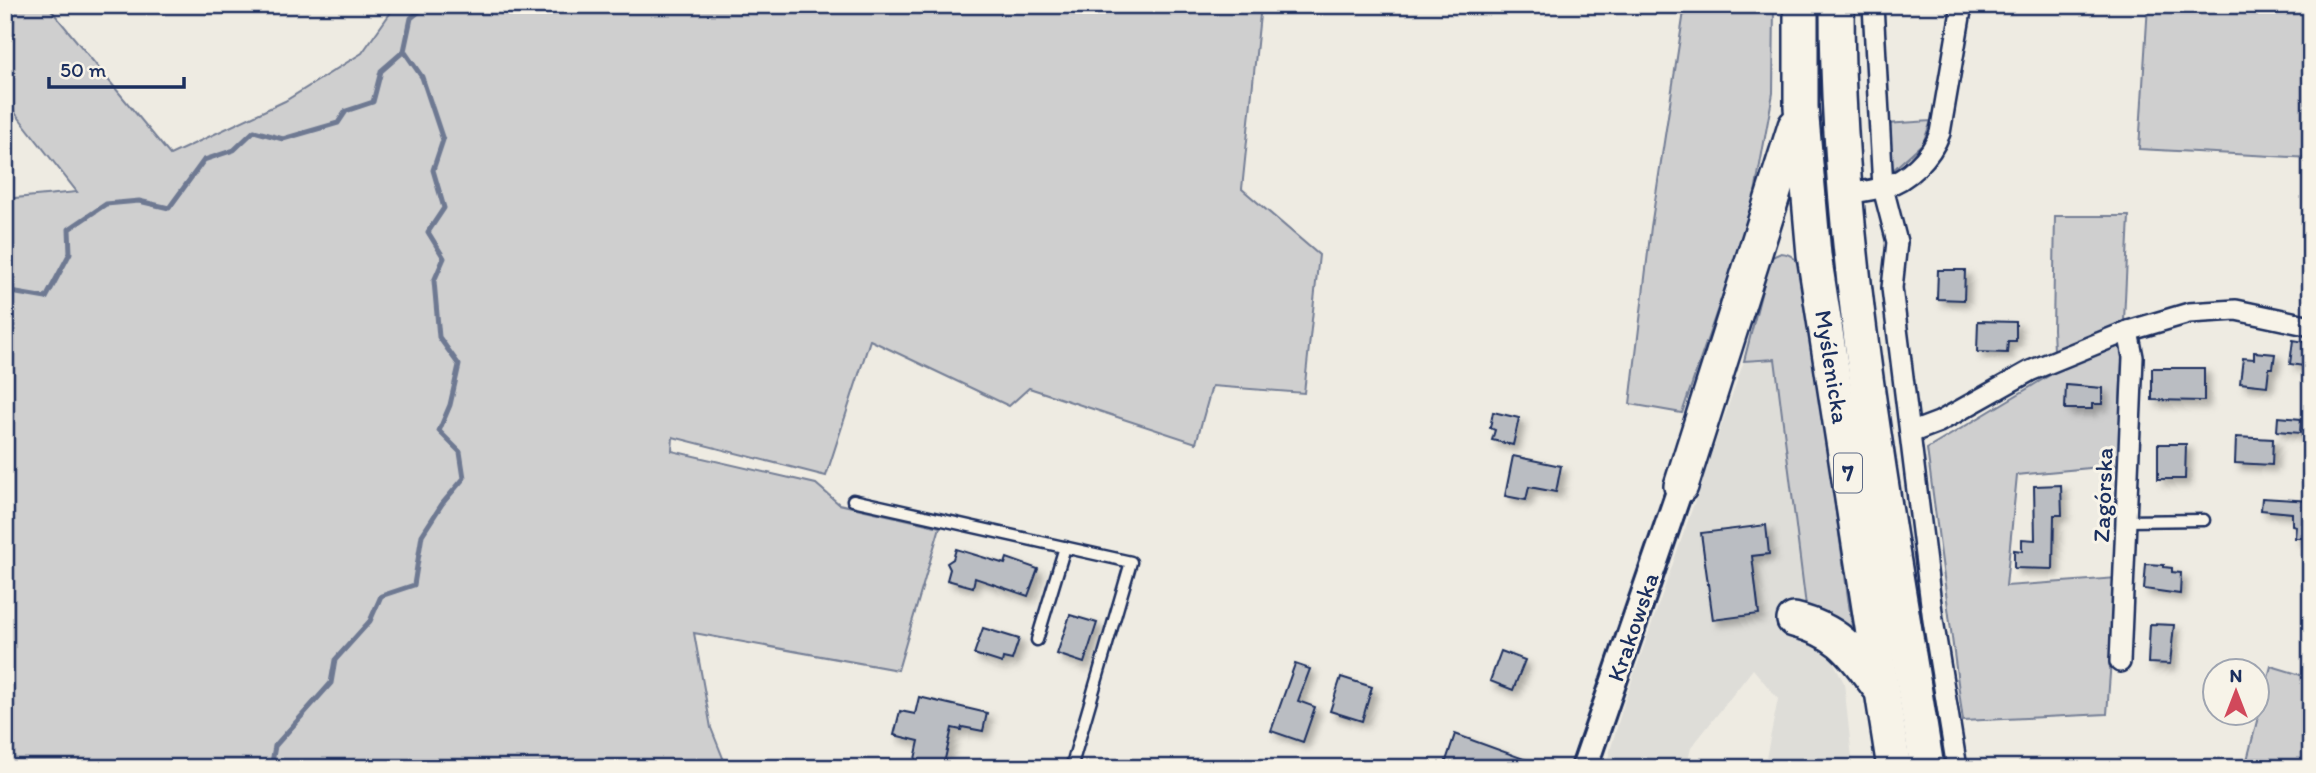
<svg xmlns="http://www.w3.org/2000/svg" width="2316" height="773" viewBox="0 0 2316 773" font-family="Itim,sans-serif">
  <style>
    .built { fill: #deddd8 }
    .green { fill: #cfcfcf; stroke: #757f96; stroke-width: 2 }
    .lines { fill: none; stroke-linecap: round; stroke-linejoin: round }
    .stream { stroke: #6e7992; stroke-width: 5 }
    .building { fill: #babdc2; stroke: #1b2f5e; stroke-width: 2; filter: url(#shadow) }
    .service-casing { stroke: #1b2f5e; stroke-width: 15 }
    .minor-casing { stroke: #1b2f5e; stroke-width: 24 }
    .tertiary-casing { stroke: #1b2f5e; stroke-width: 30 }
    .trunk-casing { stroke: #1b2f5e; stroke-width: 38 }
    .service { stroke: #f7f3e8; stroke-width: 10 }
    .minor { stroke: #f7f3e8; stroke-width: 19 }
    .tertiary { stroke: #f7f3e8; stroke-width: 24 }
    .trunk { stroke: #f7f3e8; stroke-width: 33 }
    .labels { text-anchor: middle; stroke-width: 6; stroke-linejoin: round; paint-order: stroke }
    .shield { fill: #f7f3e8; stroke: #5d6a87; stroke-width: 2 }
    .shield-label { font-size: 23px; font-weight: bold; fill: #1b2f5e }
    .street-label { font-size: 24px; fill: #1b2f5e; stroke: #f7f3e8 }
  </style>
  <defs>
    <filter id="shadow"><feDropShadow dx="5.5" dy="5.5" stdDeviation="3.5" flood-color="#0004"/></filter>
  </defs>
  <rect width="100%" height="100%" fill="#eeebe2"/>
  <filter id="ink" filterUnits="userSpaceOnUse"><feTurbulence type="fractalNoise" baseFrequency=".0143" numOctaves="2"/><feDisplacementMap in="SourceGraphic" scale="14" xChannelSelector="R" yChannelSelector="G"/><feConvolveMatrix kernelMatrix="1 2 1 2 8 2 1 2 1" color-interpolation-filters="sRGB"/></filter>
  <g filter="url(#ink)">
    <!-- built -->
    <polygon class="built" points="1775,359 1806,606 1844,683 1853,768 1764,768 1778,699 1753,669 1691,748 1686,768 1605,768 1624,703 1744,361"/>
    <!-- green -->
    <g class="green">
      <polygon points="5,5 47,5 170,155 285,101 362,53 396,5 1261,5 1242,189 1319,255 1304,393 1212,386 1196,443 1029,388 1009,406 870,340 826,476 673,437 672,451 816,484 839,504 940,527 898,670 694,633 711,728 727,768 5,768 5,199 77,192 5,100"/>
      <polygon points="1685,5 1774,5 1773,93 1752,209 1682,413 1630,404 1651,227"/>
      <polygon points="2148,5 2311,5 2311,158 2139,149"/>
      <polygon points="1931,121 1923,143 1892,171 1885,124"/>
      <polygon points="2055,216 2129,216 2120,404 2121,465 2017,475 2006,586 2117,578 2107,714 1963,721 1927,449 2055,372 2053,329"/>
      <path d="M 1781,253 C 1796,254 1798,264 1803,277 L 1853,633 L 1806,606 L 1775,359 L 1744,361 L 1768,267 L 1772,257 Z"/>
      <polygon points="2271,666 2311,678 2311,768 2245,768"/>
    </g>
    <g class="lines">
      <!-- stream -->
      <g class="stream">
        <polyline points="5,291 46,298 70,253 69,229 106,204 139,201 169,208 204,160 234,150 254,131 283,139 338,123 346,111 373,102 381,71 404,51 411,18 427,5"/>
        <polyline points="271,768 275,746 331,683 335,660 370,621 381,596 414,585 422,535 442,504 464,478 460,452 439,431 450,405 459,365 439,337 434,281 444,258 428,232 444,208 433,170 443,140 422,77 404,51"/>
      </g>
    </g>
    <!-- building -->
    <g class="building">
      <polygon points="1938,270 1965,270 1964,300 1937,299"/>
      <polygon points="1978,321 2016,322 2016,341 2008,341 2007,353 1977,352"/>
      <polygon points="2293,340 2311,343 2311,367 2290,364"/>
      <polygon points="2254,352 2275,354 2273,368 2269,368 2267,386 2240,383 2243,358 2254,359"/>
      <polygon points="2152,368 2204,368 2204,401 2152,400"/>
      <polygon points="2066,385 2102,388 2102,404 2092,404 2092,409 2065,409"/>
      <polygon points="1493,412 1519,418 1513,445 1492,440 1495,430 1490,428"/>
      <polygon points="2278,417 2301,419 2300,433 2277,431"/>
      <polygon points="2236,437 2273,439 2272,465 2235,463"/>
      <polygon points="2158,444 2186,444 2185,479 2158,479"/>
      <polygon points="1513,456 1561,466 1556,492 1529,487 1526,500 1505,496"/>
      <polygon points="2061,485 2062,515 2054,515 2053,569 2014,568 2014,550 2022,551 2022,539 2035,540 2034,486"/>
      <polygon points="2262,498 2311,501 2311,538 2295,538 2296,526 2292,525 2292,513 2261,510"/>
      <polygon points="1766,525 1769,554 1752,556 1759,614 1713,620 1701,533"/>
      <polygon points="956,549 1005,564 1007,558 1038,569 1028,596 975,578 973,587 947,580 950,569 947,563 953,559"/>
      <polygon points="2146,564 2164,565 2164,567 2172,568 2172,572 2181,573 2180,594 2144,589"/>
      <polygon points="1070,615 1097,623 1084,663 1057,654"/>
      <polygon points="2150,624 2174,625 2170,664 2148,663"/>
      <polygon points="983,628 1019,639 1012,660 1003,658 1002,663 974,654"/>
      <polygon points="1501,651 1525,660 1513,690 1490,681"/>
      <polygon points="1295,664 1310,669 1298,701 1315,707 1303,742 1271,731"/>
      <polygon points="1341,677 1372,687 1362,721 1330,711"/>
      <polygon points="919,697 987,713 983,731 962,727 961,730 952,728 943,768 913,768 919,741 894,735 900,711 915,714"/>
      <polygon points="1455,734 1543,766 1543,768 1454,768 1445,764"/>
    </g>
    <g class="lines">
      <!-- service casing -->
      <g class="service-casing">
        <g id="service">
          <polyline points="853,500 1131,562 1071,768"/>
          <polyline points="2127,521 2204,520"/>
          <polyline points="1037,640 1065,547"/>
        </g>
      </g>
      <!-- minor casing -->
      <g class="minor-casing">
        <g id="minor">
          <polyline points="1873,5 1883,188 1897,242 1892,288 1933,620 1957,768"/>
          <path d="M 1844,194 C 1857,192 1871,191 1884,187 C 1908,180 1931,157 1940,133 L 1962,5"/>
          <polyline points="1910,433 1939,422 2030,371 2128,331 2189,313 2236,310 2311,326"/>
          <polyline points="2120,662 2133,357 2128,331"/>
        </g>
      </g>
      <!-- tertiary casing -->
      <g class="tertiary-casing">
        <polyline id="tertiary" points="1584,768 1681,486"/>
      </g>
      <!-- trunk casing -->
      <g class="trunk-casing">
        <g id="trunk">
          <polyline points="1801,5 1801,107 1814,255 1894,768"/>
          <path d="M 1837,5 C 1837,262 1888,515 1927,768"/>
          <polyline points="1681,486 1795,126"/>
          <path d="M 1794,620 C 1839,631 1852,651 1878,686"/>
        </g>
      </g>
      <!-- service -->
      <use href="#service" class="service"/>
      <!-- minor -->
      <use href="#minor" class="minor"/>
      <!-- tertiary -->
      <use href="#tertiary" class="tertiary"/>
      <!-- trunk -->
      <use href="#trunk" class="trunk"/>
    </g>
  </g>
  <g class="labels">
    <!-- shield labels -->
    <rect class="shield" x="1834" y="453.5" width="28" height="39" rx="5"/>
    <g class="shield-label">
      <text x="1848" y="481">7</text>
    </g>
    <!-- street labels -->
    <g class="street-label">
      <text transform="translate(1832 367) rotate(81)" y="8">Myślenicka</text>
      <text transform="translate(2103 495) rotate(-88)" y="8">Zagórska</text>
      <text transform="translate(1633 627) rotate(-71)" y="8">Krakowska</text>
    </g>
  </g>
  <!-- margin -->
  <rect width="2316" height="773" fill="none" stroke="#f7f3e8" stroke-width="28"/>
  <rect x="14" y="14" width="2288" height="745" fill="none" stroke="#1b2f5e" stroke-width="2.5" filter="url(#ink)"/>
  <!-- north arrow -->
  <g transform="translate(2236 692)"><circle r="33" fill="#f7f3e8" stroke="#9fa5b1" stroke-width="2"/>
  <path d="M0-5L12 26L0 18L-12 26Z" fill="#d1495b"/>
  <text y="-10" font-size="19" font-weight="bold" text-anchor="middle" fill="#1b2f5e">N</text>
  </g>
  <!-- scale -->
  <path d="M49 77v10h135v-10" fill="none" stroke="#1b2f5e" stroke-width="3.5"/>
  <text x="60" y="77" font-size="21" fill="#1b2f5e" stroke="#f7f3e8" stroke-width="5" paint-order="stroke">50 m</text>
</svg>
